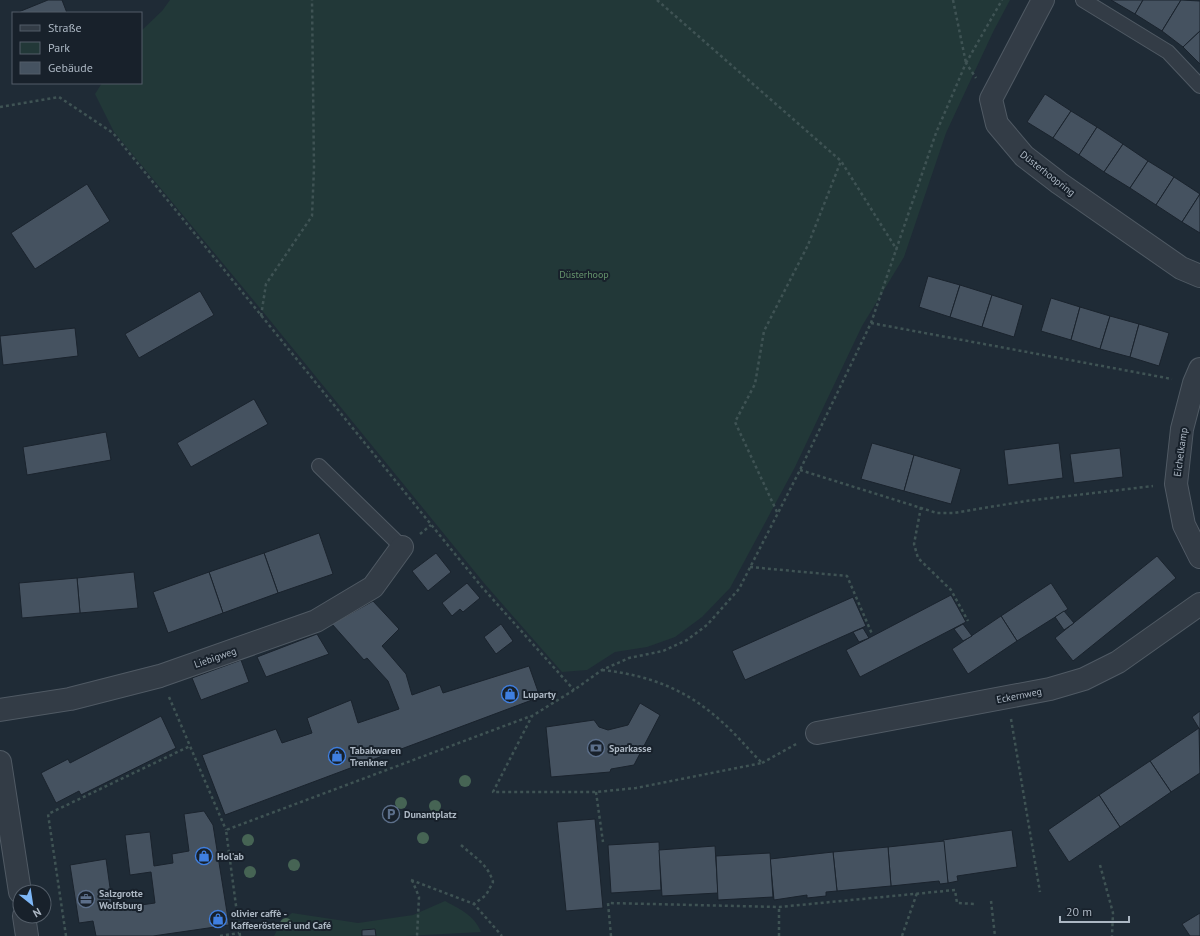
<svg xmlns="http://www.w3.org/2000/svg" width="1200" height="936" viewBox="0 0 1200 936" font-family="'PT Sans',sans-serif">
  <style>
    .green { fill: #223838 }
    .building { fill: #455260; stroke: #1a232d }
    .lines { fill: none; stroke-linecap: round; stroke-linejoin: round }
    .lane-casing { stroke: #505a64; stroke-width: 16 }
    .street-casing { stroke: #505a64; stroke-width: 24 }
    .path { stroke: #3f5354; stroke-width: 2.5; stroke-dasharray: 3 3; stroke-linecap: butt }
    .lane { stroke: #333c46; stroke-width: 14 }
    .street { stroke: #333c46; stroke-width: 22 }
    .tree { fill: #466454 }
    .labels { text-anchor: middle; stroke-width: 4; stroke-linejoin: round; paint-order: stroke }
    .street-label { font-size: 10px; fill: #acb7c3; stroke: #18212b }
    .park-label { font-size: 10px; fill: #65936c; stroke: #18212b }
    .poi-label { font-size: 10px; font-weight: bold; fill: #acb7c3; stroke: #18212b; text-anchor: start }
  </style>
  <rect width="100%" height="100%" fill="#1f2b36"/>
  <!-- green -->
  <g class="green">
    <polygon points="170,0 1010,0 993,32 946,133 904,257 862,326 795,467 730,588 702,617 675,637 647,647 615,652 587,670 562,672 484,583 264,313 114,132 95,94 102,83 141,83 141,31 162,11"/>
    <path d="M 445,901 C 460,909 475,916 481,932 L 406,936 L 274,936 L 281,922 L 292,913 L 358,923 L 413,915 Z"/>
  </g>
  <!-- building -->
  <g class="building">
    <polygon points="48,0 62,0 67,13 16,13"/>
    <polygon points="1111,0 1143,0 1135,14"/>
    <polygon points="1143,0 1181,0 1162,31 1135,14"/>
    <polygon points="1181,0 1200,1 1200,31 1183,47 1162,31"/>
    <polygon points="1200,31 1200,64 1183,47"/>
    <polygon points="1045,94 1071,111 1053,138 1027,122"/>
    <polygon points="1071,111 1097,127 1079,155 1053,138"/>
    <polygon points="1097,127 1123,144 1104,172 1079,155"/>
    <polygon points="1123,144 1148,161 1130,188 1104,172"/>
    <polygon points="1148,161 1174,177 1156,205 1130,188"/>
    <polygon points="1174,177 1200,194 1182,222 1156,205"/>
    <polygon points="87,184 110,221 35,269 11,233"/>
    <polygon points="1200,194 1200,233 1182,222"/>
    <polygon points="928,276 960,285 950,317 919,307"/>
    <polygon points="960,285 992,295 982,327 950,317"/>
    <polygon points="200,291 214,315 139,358 125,334"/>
    <polygon points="992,295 1023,305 1014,337 982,327"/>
    <polygon points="1051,298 1080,307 1071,340 1041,331"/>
    <polygon points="1080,307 1110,316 1100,349 1071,340"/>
    <polygon points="1110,316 1139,324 1130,357 1100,349"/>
    <polygon points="1139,324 1169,333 1159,366 1130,357"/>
    <polygon points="75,328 78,356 3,365 0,336"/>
    <polygon points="254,399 268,424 191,467 177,443"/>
    <polygon points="106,432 111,460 27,475 23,447"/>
    <polygon points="872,443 914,455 904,491 861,479"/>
    <polygon points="1059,443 1063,478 1008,485 1004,450"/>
    <polygon points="1120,448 1123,477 1074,483 1070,454"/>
    <polygon points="914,455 961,469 951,504 904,491"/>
    <polygon points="319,533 333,574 278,593 264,553"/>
    <polygon points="264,553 278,593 223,613 209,572"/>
    <polygon points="436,553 451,572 428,591 412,571"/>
    <polygon points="1157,556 1176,578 1073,661 1055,638"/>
    <polygon points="134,572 138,608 80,613 77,578"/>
    <polygon points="209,572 223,613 168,633 153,592"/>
    <polygon points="77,578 80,613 22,618 19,583"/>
    <polygon points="467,583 480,598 463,612 460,609 452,616 442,603"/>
    <polygon points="1051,583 1068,609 1017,641 1001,616"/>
    <polygon points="951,595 966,622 860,677 846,650"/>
    <polygon points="853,597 866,626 745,680 732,651"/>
    <polygon points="373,601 399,629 382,646 406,674 412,695 440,685 443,693 529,666 540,697 225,815 202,755 276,729 282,743 312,733 307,718 351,700 358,723 399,709 388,681 367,658 364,660 332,624"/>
    <polygon points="1064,611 1074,623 1064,630 1055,617"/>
    <polygon points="1001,616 1017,641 968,674 952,649"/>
    <polygon points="501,624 513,641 496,654 484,637"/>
    <polygon points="963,624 972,636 963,641 954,629"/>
    <polygon points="863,628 869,638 859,642 853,632"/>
    <polygon points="317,634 329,654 266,677 257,657"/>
    <polygon points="241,660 249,682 201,700 192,678"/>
    <polygon points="640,703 660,715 634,765 611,769 610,772 551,777 546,727 594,720 599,727 608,730 628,725"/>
    <polygon points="1200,711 1200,730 1192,717"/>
    <polygon points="161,716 176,748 81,795 79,791 56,803 41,773 68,759 70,763"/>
    <polygon points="1199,728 1200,773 1171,792 1150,761"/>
    <polygon points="1150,761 1171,792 1120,827 1099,795"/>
    <polygon points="1099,795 1120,827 1069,862 1048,830"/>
    <polygon points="204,811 213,825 229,925 153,936 96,936 93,921 79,923 70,865 106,859 113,909 155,903 151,872 130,875 125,835 150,832 154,866 173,863 172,854 189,851 184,814"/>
    <polygon points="595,819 603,908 566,911 557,822"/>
    <polygon points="1012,830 1017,867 957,876 958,881 948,883 943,840"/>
    <polygon points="944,841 948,883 940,884 939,881 891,886 888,847"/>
    <polygon points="659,842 661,890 611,893 608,845"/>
    <polygon points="715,846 718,893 662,896 659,850"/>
    <polygon points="888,847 891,886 837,891 833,852"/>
    <polygon points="833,852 837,891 826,892 826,896 807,898 807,895 774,900 770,859"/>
    <polygon points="770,853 773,897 718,900 716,856"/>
    <polygon points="1200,913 1200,936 1190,936 1182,924"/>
    <polygon points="375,929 376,936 362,936 362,930"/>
  </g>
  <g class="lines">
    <!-- lane casing -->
    <g class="lane-casing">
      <g id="lane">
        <polyline points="1083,0 1168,52 1200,86"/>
        <polyline points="319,466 402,547"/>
      </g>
    </g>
    <!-- street casing -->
    <g class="street-casing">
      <g id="street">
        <polyline points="1043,0 991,99 997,124 1024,156 1059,183 1181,268 1200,276"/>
        <polyline points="1200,369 1194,383 1182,429 1176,484 1184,525 1200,557"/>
        <polyline points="0,710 70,699 160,676 316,621 373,587 402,547"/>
        <polyline points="817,733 1050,689 1084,679 1118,662 1200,604"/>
        <polyline points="0,762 20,892"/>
        <polyline points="24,916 27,936"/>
      </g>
    </g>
    <!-- path -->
    <g class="path">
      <polyline points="657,0 841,161 897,250"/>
      <polyline points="953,0 966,63"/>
      <polyline points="966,63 1002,0"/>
      <polyline points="0,107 59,97 113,133 481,586 574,690"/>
      <polyline points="261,316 266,284 312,216 314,168 312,0"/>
      <polyline points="871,323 1172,379"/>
      <polyline points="800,470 937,513 954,513 1026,501 1153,486"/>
      <polyline points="921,507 914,544 918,558 951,590 968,621"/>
      <polyline points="777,512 735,422 755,384 764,331 808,245 841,161"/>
      <polyline points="420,534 431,525"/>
      <polyline points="750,567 847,576 872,634"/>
      <path d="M 602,670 C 648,675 686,689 721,721 C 736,734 748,749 762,763 L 636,788 L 596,792 L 493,792 L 532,716 L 574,690 L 602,670 L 629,658 L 663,651 L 687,640 L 707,625 L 739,589 L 800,470 L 871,323 L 936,133 L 966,63 L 976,78"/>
      <polyline points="169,697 226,830"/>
      <polyline points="1011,719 1040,892"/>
      <polyline points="762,763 798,743"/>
      <polyline points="596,792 603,842"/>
      <path d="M 461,845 C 474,857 488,864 493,882 L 486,895 L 474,904"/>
      <polyline points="1100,865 1113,913 1112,936"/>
      <polyline points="411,880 474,904 502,936"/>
      <polyline points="412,880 419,897 417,936"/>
      <polyline points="991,901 995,936"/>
      <polyline points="66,936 48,814 190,746"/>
      <polyline points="220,936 239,933"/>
      <polyline points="240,936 226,830 531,716"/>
      <polyline points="611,936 608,903 779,907 955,890 957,903 976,904"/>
      <polyline points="779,936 779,907"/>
      <polyline points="902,936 917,893"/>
    </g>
    <!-- lane -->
    <use href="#lane" class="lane"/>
    <!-- street -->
    <use href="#street" class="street"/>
  </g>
  <!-- trees -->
  <g class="tree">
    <circle cx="465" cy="781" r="6"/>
    <circle cx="401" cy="803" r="6"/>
    <circle cx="435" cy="806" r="6"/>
    <circle cx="423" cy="838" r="6"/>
    <circle cx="248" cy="840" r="6"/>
    <circle cx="294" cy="865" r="6"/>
    <circle cx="250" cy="872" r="6"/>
    <circle cx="286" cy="924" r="6"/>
  </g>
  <!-- icons -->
  <defs>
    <g id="shop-ring" transform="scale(0.9)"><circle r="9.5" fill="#18212b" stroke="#3f7fe0" stroke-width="1.5"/><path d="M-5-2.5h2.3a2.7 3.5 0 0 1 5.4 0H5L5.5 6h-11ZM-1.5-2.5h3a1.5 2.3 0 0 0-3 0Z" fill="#3f7fe0"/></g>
    <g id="bank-ring" transform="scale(0.9)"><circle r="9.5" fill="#18212b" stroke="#5c6f8a" stroke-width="1.5"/><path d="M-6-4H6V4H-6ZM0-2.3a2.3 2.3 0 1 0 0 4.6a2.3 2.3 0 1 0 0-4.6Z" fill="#5c6f8a"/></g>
    <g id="parking-ring" transform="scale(0.9)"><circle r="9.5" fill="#18212b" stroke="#5c6f8a" stroke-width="1.5"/><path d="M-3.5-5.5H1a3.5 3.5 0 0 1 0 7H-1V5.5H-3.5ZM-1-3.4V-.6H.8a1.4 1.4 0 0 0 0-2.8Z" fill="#5c6f8a"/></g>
    <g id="office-ring" transform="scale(0.9)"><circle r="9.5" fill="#18212b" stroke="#5c6f8a" stroke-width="1.5"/><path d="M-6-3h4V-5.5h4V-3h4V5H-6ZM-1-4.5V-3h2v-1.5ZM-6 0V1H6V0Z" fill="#5c6f8a"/></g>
  </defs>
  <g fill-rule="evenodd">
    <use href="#shop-ring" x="510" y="694"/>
    <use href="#bank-ring" x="596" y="748"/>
    <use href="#shop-ring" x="337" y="756"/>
    <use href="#parking-ring" x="391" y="814"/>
    <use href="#shop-ring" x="204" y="856"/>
    <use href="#office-ring" x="86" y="899"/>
    <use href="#shop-ring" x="218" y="919"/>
  </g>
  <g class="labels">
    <!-- street labels -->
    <g class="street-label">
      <text transform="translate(1048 173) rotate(38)" y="4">Düsterhoopring</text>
      <text transform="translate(1180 452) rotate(-82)" y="4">Eichelkamp</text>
      <text transform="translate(215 657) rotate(-19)" y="4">Liebigweg</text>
      <text transform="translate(1019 695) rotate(-11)" y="4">Eckernweg</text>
    </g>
    <!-- park labels -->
    <g class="park-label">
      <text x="584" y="278">Düsterhoop</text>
    </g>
    <!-- poi labels -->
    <g class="poi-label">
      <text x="523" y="698">Luparty</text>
      <text x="609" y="752">Sparkasse</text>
      <text x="350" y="754">Tabakwaren<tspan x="350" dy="12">Trenkner</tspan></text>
      <text x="404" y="818">Dunantplatz</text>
      <text x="217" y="860">Hol'ab</text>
      <text x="99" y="897">Salzgrotte<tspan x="99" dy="12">Wolfsburg</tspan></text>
      <text x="231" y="917">olivier caffè -<tspan x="231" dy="12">Kaffeerösterei und Café</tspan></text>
    </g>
  </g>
  <!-- legend -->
  <rect x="12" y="12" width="130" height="72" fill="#18212b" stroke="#535d68"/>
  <rect x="20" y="25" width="20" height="6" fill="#333c46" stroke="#535d68"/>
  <text x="48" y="32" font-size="12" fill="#acb7c3">Straße</text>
  <rect x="20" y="42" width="20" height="12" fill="#223838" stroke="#535d68"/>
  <text x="48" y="52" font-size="12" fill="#acb7c3">Park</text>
  <rect x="20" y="62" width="20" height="12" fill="#455260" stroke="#535d68"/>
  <text x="48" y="72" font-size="12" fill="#acb7c3">Gebäude</text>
  <!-- north arrow -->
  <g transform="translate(32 904) rotate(150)"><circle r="19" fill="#18212b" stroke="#535d68"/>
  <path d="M0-3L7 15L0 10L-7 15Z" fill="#7eb7f7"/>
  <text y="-6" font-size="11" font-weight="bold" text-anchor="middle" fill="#acb7c3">N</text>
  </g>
  <!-- scale -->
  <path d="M1060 916v6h69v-6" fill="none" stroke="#acb7c3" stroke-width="2"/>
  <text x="1066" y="916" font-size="12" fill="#acb7c3" stroke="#18212b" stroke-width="3" paint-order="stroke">20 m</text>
</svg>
